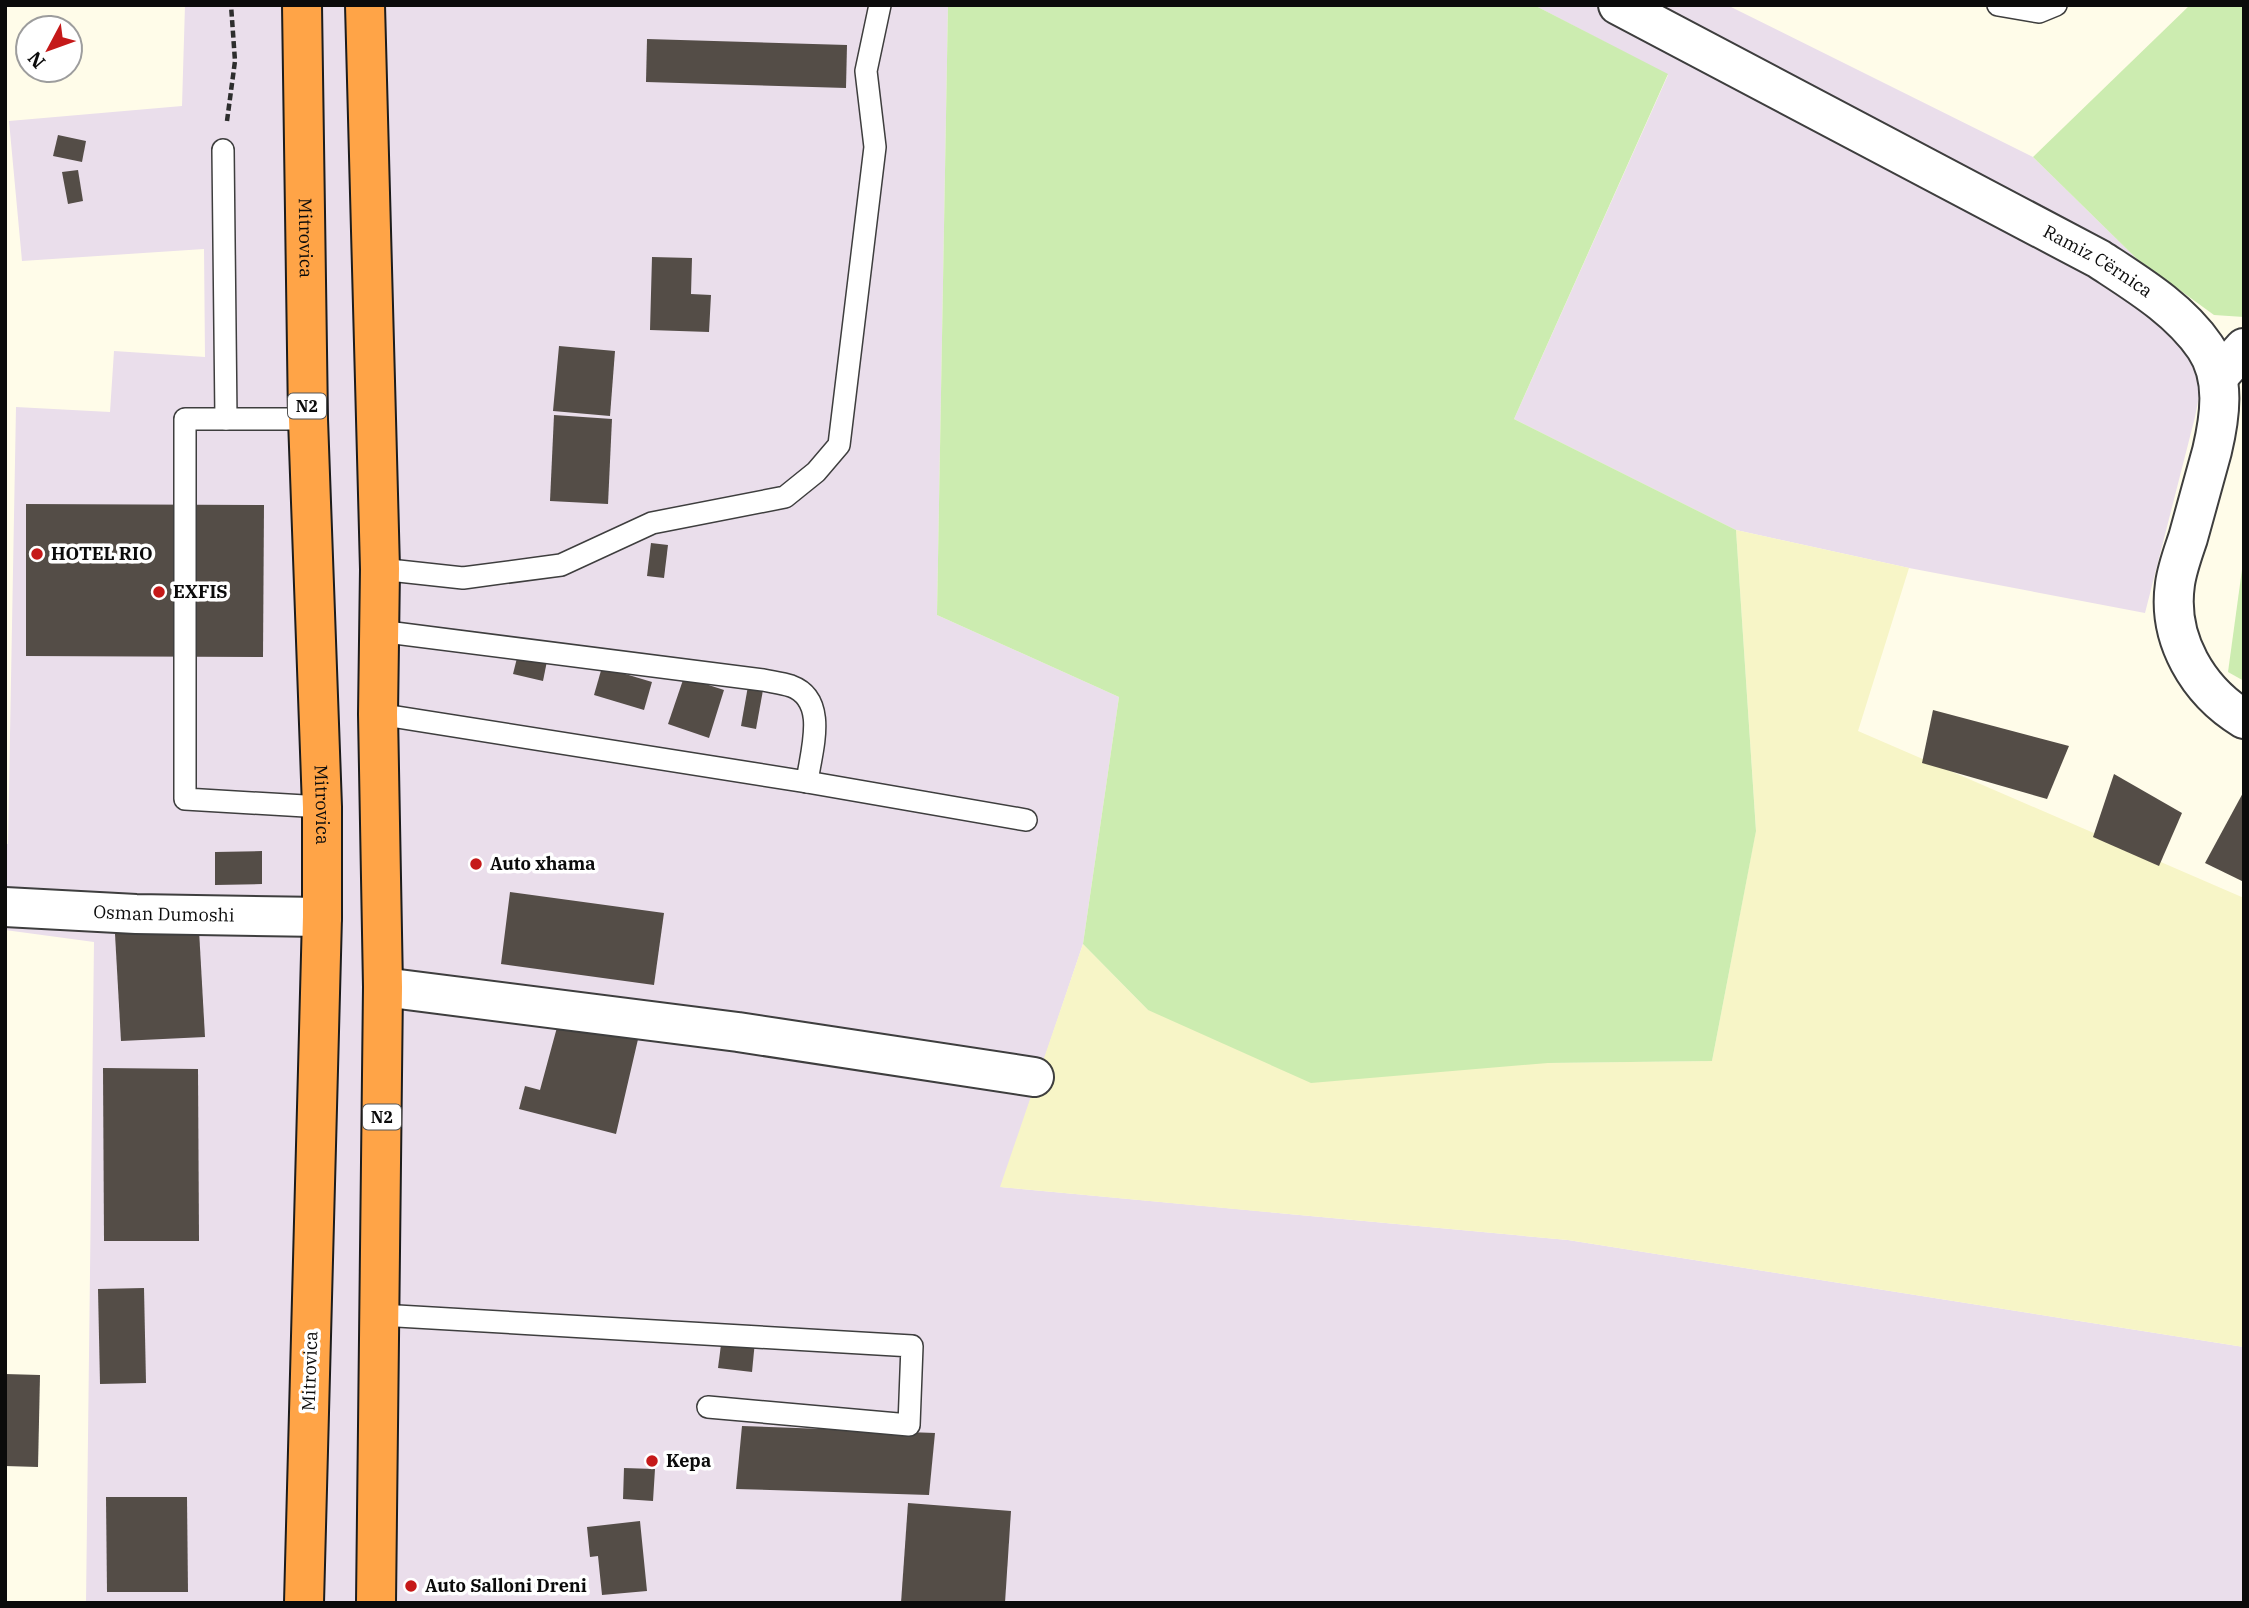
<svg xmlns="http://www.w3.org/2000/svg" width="2249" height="1608" viewBox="0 0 2249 1608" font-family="'IBM Plex Serif',serif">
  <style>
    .industrial { fill: #eadeeb }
    .farmland { fill: #f7f5c7 }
    .green { fill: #ccecb0 }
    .building { fill: #544d47 }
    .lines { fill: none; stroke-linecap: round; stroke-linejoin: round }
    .lane-casing { stroke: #3e3e3e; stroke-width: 24 }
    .street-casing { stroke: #3e3e3e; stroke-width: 42 }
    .highway-casing { stroke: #1c1c1c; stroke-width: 42 }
    .path { stroke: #2d2d2d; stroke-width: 4.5; stroke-dasharray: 7 3.5; stroke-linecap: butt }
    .lane { stroke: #fff; stroke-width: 21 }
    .street { stroke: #fff; stroke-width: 38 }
    .highway { stroke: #ffa447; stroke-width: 38 }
    .poi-dot { fill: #c51919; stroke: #fff; stroke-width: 2.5 }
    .labels { text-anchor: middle; stroke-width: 7; stroke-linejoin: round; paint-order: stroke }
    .shield { fill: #fff; stroke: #545454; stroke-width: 2 }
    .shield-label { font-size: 16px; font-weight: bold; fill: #0b0b0b }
    .street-label { font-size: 18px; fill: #0b0b0b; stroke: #fff }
    .poi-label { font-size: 18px; font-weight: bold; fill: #0b0b0b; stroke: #fff; text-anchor: start }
  </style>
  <rect width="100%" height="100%" fill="#fffce9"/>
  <!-- industrial -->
  <g class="industrial">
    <polygon points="185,5 948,5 937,615 1119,697 1083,944 1001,1187 1568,1240 2244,1347 2244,1603 86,1603 94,942 5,930 5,844 8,844 16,407 110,412 114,351 205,357 204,249 22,261 9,121 182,106"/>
    <polygon points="1534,5 1727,5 2033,157 2137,259 2211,334 2195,417 2145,613 1909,568 1736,530 1514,419 1668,75"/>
  </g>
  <!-- farmland -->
  <polygon class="farmland" points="1736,530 1909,568 1858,731 2244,898 2244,1347 1568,1240 1000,1187 1083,944 1148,1010 1548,1063 1712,1061 1756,830"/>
  <!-- green -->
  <g class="green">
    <polygon points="948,5 1534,5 1668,74 1514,419 1736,530 1756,831 1712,1061 1548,1063 1311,1083 1148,1010 1083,944 1119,697 937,615"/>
    <polygon points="2190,5 2244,5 2244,317 2214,315 2137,259 2033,157"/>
    <polygon points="2244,555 2244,681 2228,672"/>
  </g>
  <!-- building -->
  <g class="building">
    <polygon points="647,39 847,45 846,88 646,82"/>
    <polygon points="58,135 86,141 82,162 53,156"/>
    <polygon points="78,170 83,201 68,204 62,172"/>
    <polygon points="652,257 692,258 691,294 711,295 709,332 650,330"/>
    <polygon points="559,346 615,351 610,416 553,411"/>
    <polygon points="554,415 612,419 608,504 550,501"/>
    <polygon points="26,504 264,505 263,657 26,656"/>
    <polygon points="651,543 668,545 664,578 647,576"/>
    <polygon points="518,654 547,661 543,681 513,674"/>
    <polygon points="602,667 652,682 644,710 594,695"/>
    <polygon points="684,677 724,690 709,738 668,724"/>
    <polygon points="748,686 763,690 756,729 741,726"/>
    <polygon points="1933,710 2069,746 2047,799 1922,763"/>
    <polygon points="2114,774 2182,813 2159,866 2093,837"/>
    <polygon points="2244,791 2244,882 2205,863"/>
    <polygon points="262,851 262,884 215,885 215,852"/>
    <polygon points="510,892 664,913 654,985 501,964"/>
    <polygon points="199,930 205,1037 121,1041 115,934"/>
    <polygon points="559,1020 639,1035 616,1134 519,1109 525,1086 540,1090"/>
    <polygon points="103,1068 198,1069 199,1241 104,1241"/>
    <polygon points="144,1288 146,1383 100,1384 98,1289"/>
    <polygon points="722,1337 755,1341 752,1372 718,1368"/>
    <polygon points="5,1374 40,1375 38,1467 5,1466"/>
    <polygon points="742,1426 935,1433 929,1495 736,1489"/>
    <polygon points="624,1468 655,1469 653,1501 623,1499"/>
    <polygon points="106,1497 187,1497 188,1592 107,1592"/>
    <polygon points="908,1503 1011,1511 1005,1603 901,1603"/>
    <polygon points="640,1521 647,1591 602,1595 598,1556 590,1557 587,1527"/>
  </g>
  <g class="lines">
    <!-- lane casing -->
    <g class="lane-casing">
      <g id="lane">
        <polyline points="1998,5 2039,12 2056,5"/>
        <polyline points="223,150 226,419"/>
        <polyline points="308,419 185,419 185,799 322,807"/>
        <polyline points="380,569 463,578 561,565 652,523 785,497 816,472 839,445 875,147 866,71 880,5"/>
        <path d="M 378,714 L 807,782 C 811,751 829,700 791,686 C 782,683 772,682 763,680 L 379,631"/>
        <polyline points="807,782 1026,820"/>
        <polyline points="380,1315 912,1346 909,1425 708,1407"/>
      </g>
    </g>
    <!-- street casing -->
    <g class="street-casing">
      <g id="street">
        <path id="s1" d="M 1618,5 L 2099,259 C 2137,284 2179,309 2205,347 C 2226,378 2220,417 2212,451 C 2204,480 2196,509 2188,538 C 2183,553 2177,569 2175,584 C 2167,639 2198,691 2244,719"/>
        <polyline points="2218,377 2244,348"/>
        <path id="s2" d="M 5,907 L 136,914 L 322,917"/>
        <polyline points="383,987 738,1032 1034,1077"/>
      </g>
    </g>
    <!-- highway casing -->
    <g class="highway-casing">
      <g id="highway">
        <path id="s3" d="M 302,5 L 308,419 L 322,807 L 322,917 L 304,1603"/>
        <polyline points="365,5 380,569 378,714 383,987 376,1603"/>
      </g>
    </g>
    <!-- path -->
    <polyline class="path" points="227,121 235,61 231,5"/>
    <!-- lane -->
    <use href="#lane" class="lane"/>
    <!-- street -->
    <use href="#street" class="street"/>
    <!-- highway -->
    <use href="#highway" class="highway"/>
  </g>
  <!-- markers -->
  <g class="poi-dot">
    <circle cx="37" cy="554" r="7"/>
    <circle cx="159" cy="592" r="7"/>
    <circle cx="476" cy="864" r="7"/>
    <circle cx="652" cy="1461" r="7"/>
    <circle cx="411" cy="1586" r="7"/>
  </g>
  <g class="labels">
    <!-- shield labels -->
    <g class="shield">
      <rect x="288" y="393.5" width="38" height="25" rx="5"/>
      <rect x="363" y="1104.5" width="38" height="25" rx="5"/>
    </g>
    <g class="shield-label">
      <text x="307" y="412">N2</text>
      <text x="382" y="1123">N2</text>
    </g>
    <!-- street labels -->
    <g class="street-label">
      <text dy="6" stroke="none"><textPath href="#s3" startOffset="233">Mitrovica</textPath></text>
      <text dy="6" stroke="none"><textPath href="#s1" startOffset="544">Ramiz Cërnica</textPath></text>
      <text dy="6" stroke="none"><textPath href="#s3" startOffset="800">Mitrovica</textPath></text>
      <text dy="6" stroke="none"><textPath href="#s2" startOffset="159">Osman Dumoshi</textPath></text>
      <text transform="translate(310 1371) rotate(-88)" y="6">Mitrovica</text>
    </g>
    <!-- poi labels -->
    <g class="poi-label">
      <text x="51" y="560">HOTEL RIO</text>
      <text x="173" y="598">EXFIS</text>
      <text x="490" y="870">Auto xhama</text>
      <text x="666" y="1467">Kepa</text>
      <text x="425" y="1592">Auto Salloni Dreni</text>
    </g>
  </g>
  <!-- border -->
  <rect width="2249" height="1608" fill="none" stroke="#0b0b0b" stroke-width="14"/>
  <!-- north arrow -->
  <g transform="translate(49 49) rotate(229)"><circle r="33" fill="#ffffff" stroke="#9d9d9d" stroke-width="2"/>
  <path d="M0-5L12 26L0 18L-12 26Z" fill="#c51919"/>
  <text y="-10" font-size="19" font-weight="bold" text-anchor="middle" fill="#0b0b0b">N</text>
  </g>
</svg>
